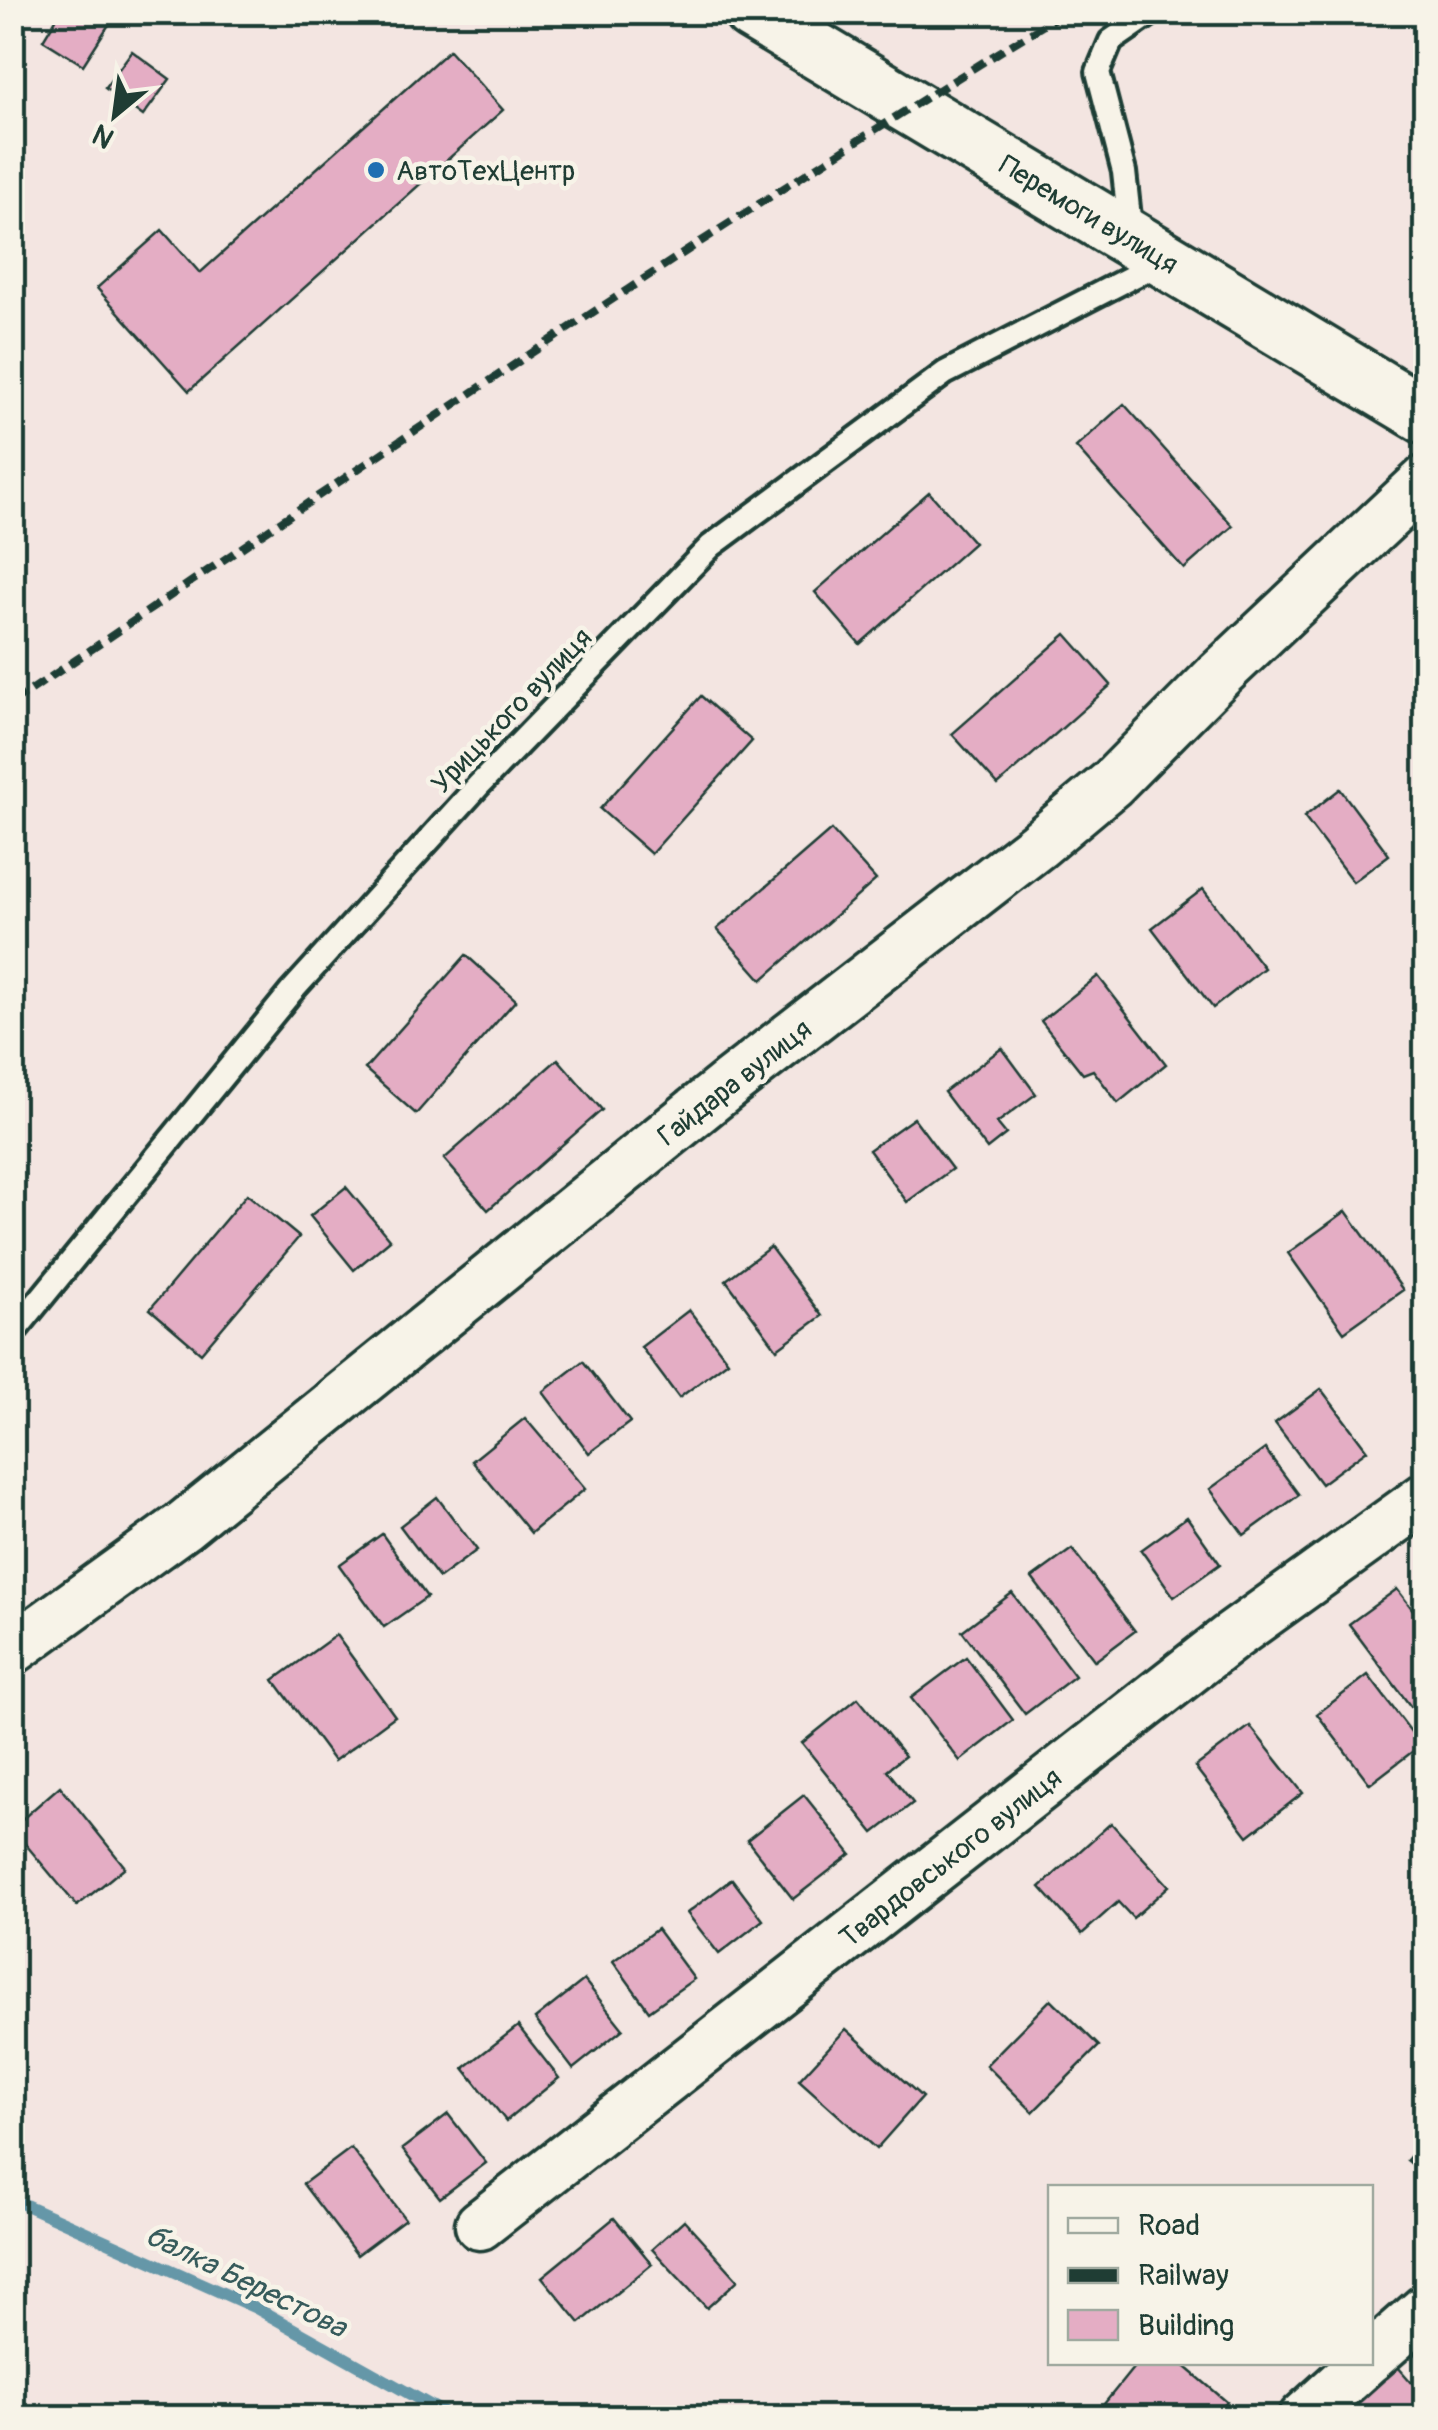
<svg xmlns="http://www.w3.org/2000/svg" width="1438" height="2430" viewBox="0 0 1438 2430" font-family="Pangolin,sans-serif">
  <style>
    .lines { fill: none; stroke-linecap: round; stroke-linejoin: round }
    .stream { stroke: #6597a8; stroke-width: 12 }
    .building { fill: #e4adc4; stroke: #1f3d34; stroke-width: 2.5 }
    .lane-casing { stroke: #1f3d34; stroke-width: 30 }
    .street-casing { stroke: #1f3d34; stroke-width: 55 }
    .secondary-casing { stroke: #1f3d34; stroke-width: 62 }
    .lane { stroke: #f7f3e8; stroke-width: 22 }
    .street { stroke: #f7f3e8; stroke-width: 48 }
    .secondary { stroke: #f7f3e8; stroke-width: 55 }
    .rail { stroke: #1f3d34; stroke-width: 8; stroke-dasharray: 15 8; stroke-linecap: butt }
    .poi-dot { fill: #1f6fb2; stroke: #f7f3e8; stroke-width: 4 }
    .labels { text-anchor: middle; stroke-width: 9; stroke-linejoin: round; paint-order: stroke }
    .poi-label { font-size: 28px; fill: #1f3d34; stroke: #f7f3e8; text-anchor: start }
    .street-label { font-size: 28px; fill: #1f3d34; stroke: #f7f3e8 }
    .water-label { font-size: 30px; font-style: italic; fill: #365b5b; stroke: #f7f3e8 }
  </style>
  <rect width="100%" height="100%" fill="#f3e5e1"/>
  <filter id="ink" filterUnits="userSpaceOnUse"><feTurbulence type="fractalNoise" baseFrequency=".01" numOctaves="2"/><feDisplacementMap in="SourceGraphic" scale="20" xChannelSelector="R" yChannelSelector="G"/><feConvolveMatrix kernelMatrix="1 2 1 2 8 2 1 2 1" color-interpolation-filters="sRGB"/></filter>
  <g filter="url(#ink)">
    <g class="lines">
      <!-- stream -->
      <polyline class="stream" points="12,2199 256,2308 453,2418"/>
    </g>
    <!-- building -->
    <g class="building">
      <polygon points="60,12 117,12 83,65 43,40"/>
      <polygon points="449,50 503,110 189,391 97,288 162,230 200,273"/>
      <polygon points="132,51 170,79 143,116 105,88"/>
      <polygon points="1124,404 1233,526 1184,569 1076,447"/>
      <polygon points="929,492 974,543 860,644 815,592"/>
      <polygon points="1066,634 1111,685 998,785 952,734"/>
      <polygon points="701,696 752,741 651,854 600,809"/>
      <polygon points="1340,789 1389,855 1353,882 1304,817"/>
      <polygon points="831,830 876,880 762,980 717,929"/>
      <polygon points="1203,889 1264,968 1213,1008 1152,928"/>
      <polygon points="466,955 516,1000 416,1114 365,1069"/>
      <polygon points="1098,976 1166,1064 1118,1103 1093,1070 1083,1074 1041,1021"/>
      <polygon points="1002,1048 1036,1094 997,1123 1006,1134 987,1149 944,1092"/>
      <polygon points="558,1059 602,1110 488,1210 444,1159"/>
      <polygon points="914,1118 952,1169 907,1202 869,1150"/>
      <polygon points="346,1187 390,1240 354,1270 310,1216"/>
      <polygon points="247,1194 299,1237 201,1353 150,1309"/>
      <polygon points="1346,1211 1403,1290 1344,1332 1288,1253"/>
      <polygon points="770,1247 822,1316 777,1349 726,1280"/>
      <polygon points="689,1310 728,1361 679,1398 641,1347"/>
      <polygon points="583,1361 630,1422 589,1453 543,1392"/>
      <polygon points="1321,1389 1367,1450 1321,1484 1275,1423"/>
      <polygon points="525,1418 585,1489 531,1533 472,1461"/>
      <polygon points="1265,1449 1299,1495 1244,1535 1210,1489"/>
      <polygon points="437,1497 477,1550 439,1578 400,1526"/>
      <polygon points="1187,1517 1220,1564 1174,1597 1141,1550"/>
      <polygon points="382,1534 427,1597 384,1627 339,1565"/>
      <polygon points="1072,1549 1135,1631 1095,1661 1032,1578"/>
      <polygon points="1397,1589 1426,1627 1426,1709 1417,1715 1349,1624"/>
      <polygon points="1012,1593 1075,1676 1025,1714 962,1631"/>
      <polygon points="336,1635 395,1716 334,1761 274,1680"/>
      <polygon points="966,1657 1013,1720 960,1761 911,1698"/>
      <polygon points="1368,1675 1421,1745 1370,1784 1317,1714"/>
      <polygon points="858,1698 905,1756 887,1770 913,1803 874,1833 802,1743"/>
      <polygon points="1250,1726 1303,1793 1248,1836 1195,1767"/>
      <polygon points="60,1786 125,1867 77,1906 12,1828"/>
      <polygon points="804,1795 851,1854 793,1899 747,1840"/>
      <polygon points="1111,1823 1169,1886 1133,1918 1118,1902 1082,1934 1040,1887"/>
      <polygon points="732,1879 763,1920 719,1954 687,1913"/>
      <polygon points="657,1929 694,1979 649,2011 613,1961"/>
      <polygon points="584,1980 623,2029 573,2069 535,2019"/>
      <polygon points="1051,1999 1099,2046 1033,2112 986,2065"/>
      <polygon points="518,2026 559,2078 506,2121 464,2068"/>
      <polygon points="846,2029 922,2097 876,2149 799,2080"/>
      <polygon points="448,2114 486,2163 440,2198 402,2149"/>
      <polygon points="1426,2138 1426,2176 1407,2160"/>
      <polygon points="351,2148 405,2219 357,2255 303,2184"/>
      <polygon points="614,2218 652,2264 580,2323 542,2277"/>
      <polygon points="684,2220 738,2280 707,2308 652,2249"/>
      <polygon points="1138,2362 1180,2362 1227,2402 1214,2418 1121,2418 1104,2404"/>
      <polygon points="1398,2367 1426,2399 1426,2418 1338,2418"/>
    </g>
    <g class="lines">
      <!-- lane casing -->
      <g class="lane-casing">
        <g id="lane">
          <polyline points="1131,236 1124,172 1098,72 1111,41 1153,12"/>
          <polyline points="12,1334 291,992 479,785 711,546 945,373 1163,261"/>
        </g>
      </g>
      <!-- street casing -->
      <g class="street-casing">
        <g id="street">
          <polyline points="12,1650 183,1526 728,1085 1038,845 1111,784 1220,674 1426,480"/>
          <polyline points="480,2225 1230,1638 1426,1497"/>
          <polyline points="1370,2358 1426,2309"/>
          <polyline points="1303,2418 1365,2362"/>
        </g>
      </g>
      <!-- secondary casing -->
      <g class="secondary-casing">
        <polyline id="secondary" points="752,12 1426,416"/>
      </g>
      <!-- lane -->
      <use href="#lane" class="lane"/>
      <!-- street -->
      <use href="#street" class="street"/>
      <!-- secondary -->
      <use href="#secondary" class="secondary"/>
      <!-- rail -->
      <path class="rail" d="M 12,703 C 360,468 706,230 1065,12"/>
    </g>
  </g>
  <!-- markers -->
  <circle class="poi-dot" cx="376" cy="170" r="10"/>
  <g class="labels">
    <!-- poi labels -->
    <g class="poi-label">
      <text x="396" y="180">АвтоТехЦентр</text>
    </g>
    <!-- street labels -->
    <g class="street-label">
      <text transform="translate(1089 214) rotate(31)" y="10">Перемоги вулиця</text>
      <text transform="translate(511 710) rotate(-46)" y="10">Урицького вулиця</text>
      <text transform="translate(734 1082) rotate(-38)" y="10">Гайдара вулиця</text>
      <text transform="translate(950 1857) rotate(-38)" y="10">Твардовського вулиця</text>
    </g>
    <!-- water labels -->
    <g class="water-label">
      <text transform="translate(246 2281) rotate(26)" y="10">балка Берестова</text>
    </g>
  </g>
  <!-- margin -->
  <rect width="1438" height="2430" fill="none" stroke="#f7f3e8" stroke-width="50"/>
  <rect x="25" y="25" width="1388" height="2380" fill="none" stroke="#1f3d34" stroke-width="4" filter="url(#ink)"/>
  <!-- legend -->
  <rect x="1048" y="2185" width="325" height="180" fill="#f7f3e8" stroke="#a1aaa0" stroke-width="2.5"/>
  <rect x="1068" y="2218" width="50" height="15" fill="#f7f3e8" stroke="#a1aaa0" stroke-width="2.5"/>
  <text x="1138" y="2235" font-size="30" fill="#1f3d34">Road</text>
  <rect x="1068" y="2268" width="50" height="15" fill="#1f3d34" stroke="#a1aaa0" stroke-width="2.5"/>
  <text x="1138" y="2285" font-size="30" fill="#1f3d34">Railway</text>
  <rect x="1068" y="2310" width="50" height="30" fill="#e4adc4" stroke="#a1aaa0" stroke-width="2.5"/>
  <text x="1138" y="2335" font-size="30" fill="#1f3d34">Building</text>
  <!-- north arrow -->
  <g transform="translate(115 115) rotate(209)" stroke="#f7f3e8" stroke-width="8" paint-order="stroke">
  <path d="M0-8L18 38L0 25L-18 38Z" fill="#1f3d34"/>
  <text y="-15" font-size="28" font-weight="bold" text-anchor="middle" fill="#1f3d34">N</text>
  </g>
</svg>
